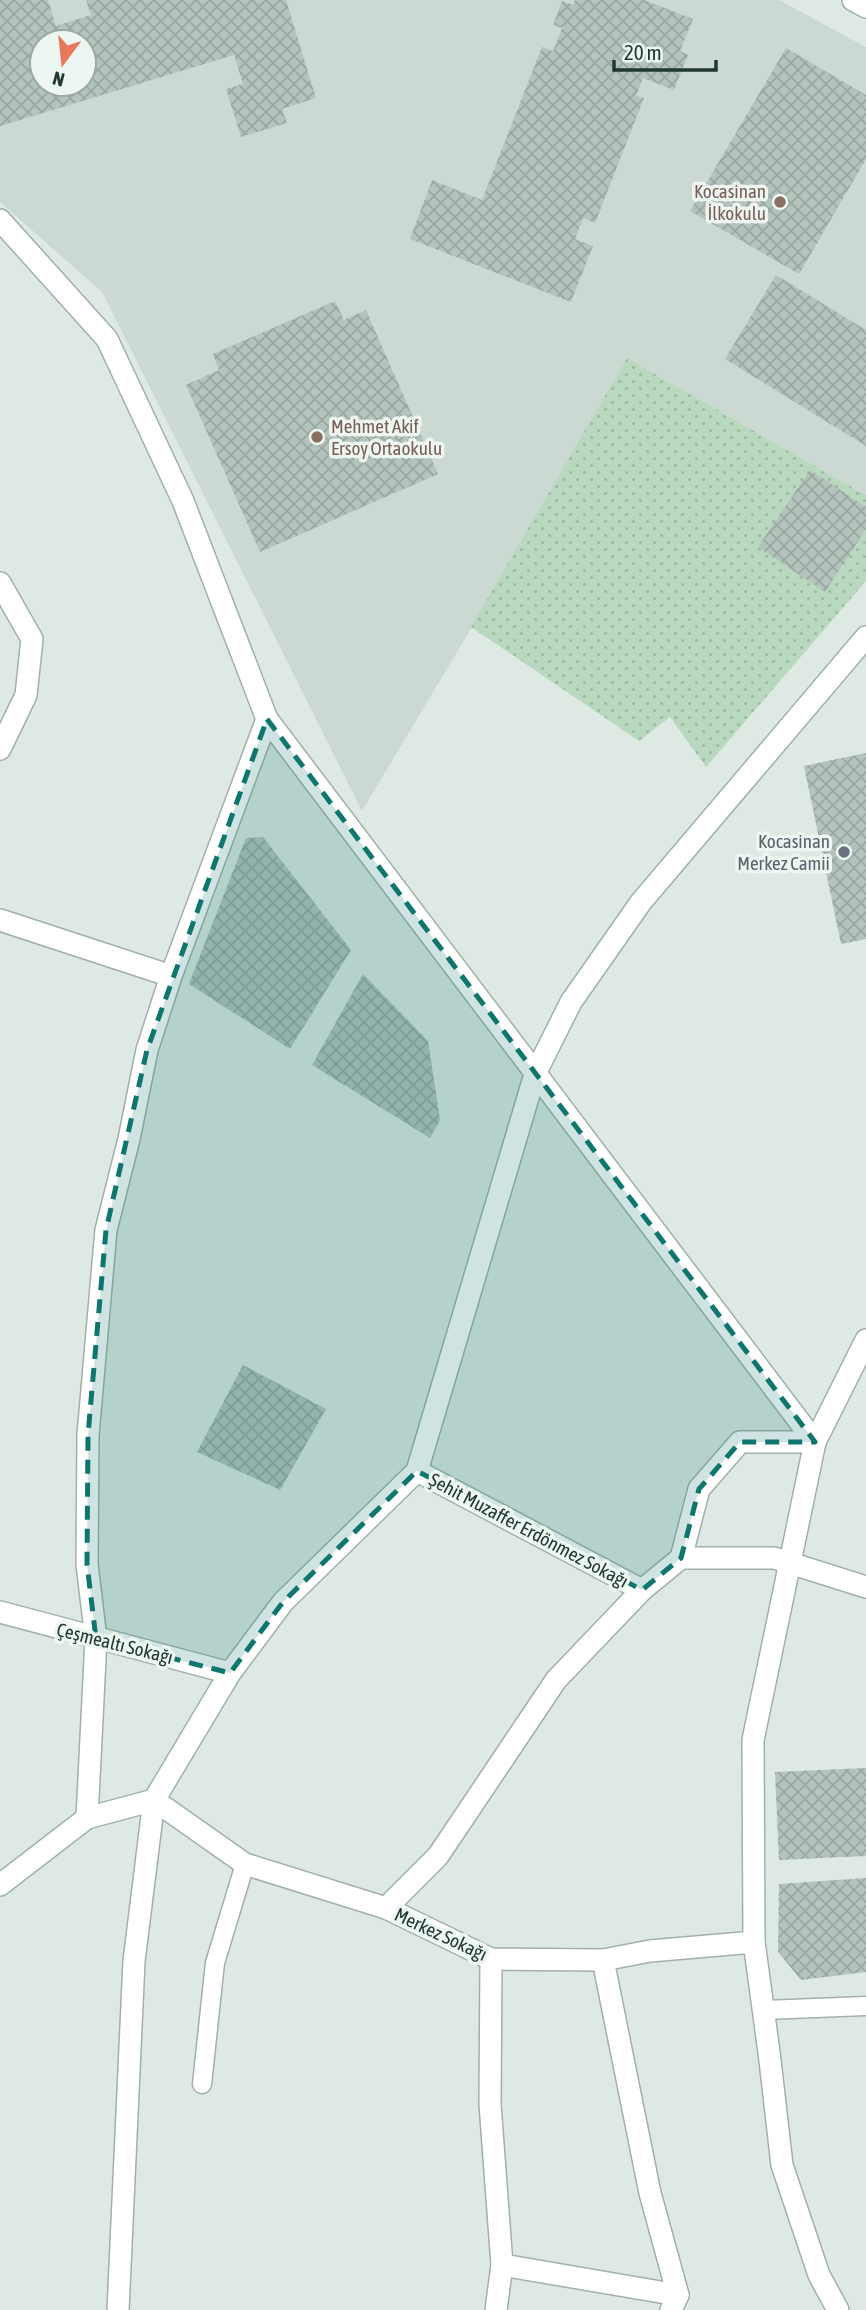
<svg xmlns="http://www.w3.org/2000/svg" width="866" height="2310" viewBox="0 0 866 2310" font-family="'Asap Condensed',sans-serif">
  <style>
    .built { fill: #ccd8d2; fill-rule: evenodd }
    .park { fill: url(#park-dots) }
    .building { fill: url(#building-cross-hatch); fill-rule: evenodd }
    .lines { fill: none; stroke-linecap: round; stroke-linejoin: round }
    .lane-casing { stroke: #a2b0aa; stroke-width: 21 }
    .street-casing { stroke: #a2b0aa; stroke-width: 24 }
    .secondary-casing { stroke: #9eb3ab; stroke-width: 24 }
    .lane { stroke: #fff; stroke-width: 18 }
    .street { stroke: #fff; stroke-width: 21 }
    .secondary { stroke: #fff; stroke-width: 21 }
    .marked { fill: #0f766e; fill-opacity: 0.2; stroke: #0f766e; stroke-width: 5; stroke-dasharray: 14 9; stroke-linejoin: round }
    .education-dot { fill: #8d6e63; stroke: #eef6f1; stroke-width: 2.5 }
    .worship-dot { fill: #6b7280; stroke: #eef6f1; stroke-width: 2.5 }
    .labels { text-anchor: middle; stroke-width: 7; stroke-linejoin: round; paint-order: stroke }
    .education-label { font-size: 19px; fill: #785e54; stroke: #eef6f1; text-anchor: end }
    .worship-label { font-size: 19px; fill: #5b616d; stroke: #eef6f1; text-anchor: end }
    .street-label { font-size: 19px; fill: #213730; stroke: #eef6f1 }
  </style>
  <defs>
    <pattern id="park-dots" width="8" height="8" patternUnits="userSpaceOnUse" patternTransform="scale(1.75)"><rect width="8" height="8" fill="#b8d9bf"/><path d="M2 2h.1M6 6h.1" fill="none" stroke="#9ebba4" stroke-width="1.8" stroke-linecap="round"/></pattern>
    <pattern id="building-cross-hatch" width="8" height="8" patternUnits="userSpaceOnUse" patternTransform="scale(1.75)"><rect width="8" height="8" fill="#b4c3bc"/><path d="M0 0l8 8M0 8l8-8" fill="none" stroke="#9aa8a2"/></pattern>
  </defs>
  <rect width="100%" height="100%" fill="#dee9e3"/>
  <!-- built -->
  <path class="built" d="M 0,0 L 779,0 L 866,47 L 866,495 L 627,358 L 512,560 L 362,811 L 102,292 L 0,202 ZM 42,42 L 84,42 L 84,84 L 42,84 Z"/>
  <!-- park -->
  <polygon class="park" points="627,358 866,495 866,581 706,767 670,717 639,741 471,627"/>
  <!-- building -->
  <g class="building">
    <path d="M 0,0 L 48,0 L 56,26 L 91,15 L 86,0 L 286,0 L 316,98 L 282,109 L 287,123 L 241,137 L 226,89 L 243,84 L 234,55 L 0,126 ZM 42,42 L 84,42 L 84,84 L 42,84 Z"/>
    <polygon points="575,0 644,0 693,19 680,51 688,55 674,90 643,78 636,96 644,98 595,223 583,218 575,239 593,246 571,302 410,239 432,180 482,200 542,47 553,51 562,28 553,25 562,1 573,5"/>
    <polygon points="786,48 866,95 866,159 799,274 690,211"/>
    <polygon points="776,275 866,330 866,446 725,359"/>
    <polygon points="335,301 344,320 366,310 438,474 260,552 186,385 219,370 213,354"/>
    <polygon points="810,470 866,507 866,529 825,592 758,547"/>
    <polygon points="866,753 866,939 841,944 804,766"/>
    <polygon points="263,837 351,950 290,1049 189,984 246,838"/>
    <polygon points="363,974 428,1041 440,1120 430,1138 312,1065"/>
    <polygon points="243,1365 326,1409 280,1490 197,1452"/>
    <polygon points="866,1768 866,1856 779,1860 775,1772"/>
    <polygon points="866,1878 866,1972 801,1980 778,1952 779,1884"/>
  </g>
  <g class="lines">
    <!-- lane casing -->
    <g class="lane-casing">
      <g id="lane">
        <polyline points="764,2010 866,2006"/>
        <polyline points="202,2084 215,1963 245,1864"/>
      </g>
    </g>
    <!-- street casing -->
    <g class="street-casing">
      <g id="street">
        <polyline points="853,0 866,7"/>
        <polyline points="0,220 107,339 183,501 267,719 815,1442"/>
        <polyline points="0,583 32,639 26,695 0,749"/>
        <polyline points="0,920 171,976"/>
        <polyline points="417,1471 642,1590"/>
        <polyline points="681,1558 699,1489 740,1442 815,1442"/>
        <polyline points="0,1612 230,1673"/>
        <polyline points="87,1818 96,1639 87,1564 88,1435 106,1230 129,1139 147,1050 171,976 267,719"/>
        <polyline points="386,1908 438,1856 556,1680 642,1590 681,1558 774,1558 866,1587"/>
        <polyline points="491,1959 490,2104 502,2265 496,2310"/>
        <polyline points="603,1960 650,2193 678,2295 671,2310"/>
        <polyline points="502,2265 678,2295"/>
        <polyline points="118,2310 134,1961 154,1800 245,1864 386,1908 491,1959 603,1960 650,1951 754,1942"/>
        <polyline points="838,2310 819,2275 782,2165 769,2052 754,1942 753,1740 815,1442 866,1340"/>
      </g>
    </g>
    <!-- secondary casing -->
    <g class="secondary-casing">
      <polyline id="secondary" points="0,1885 87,1818 154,1800 230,1673 283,1602 417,1471 535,1074 571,1002 641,902 866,637"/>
    </g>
    <!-- lane -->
    <use href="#lane" class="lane"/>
    <!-- street -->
    <use href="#street" class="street"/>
    <!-- secondary -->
    <use href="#secondary" class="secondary"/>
  </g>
  <!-- marked area -->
  <path class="marked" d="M 267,719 L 815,1442 L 740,1442 L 699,1489 L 681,1558 L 642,1590 L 417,1471 L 283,1602 L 230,1673 L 96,1639 L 87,1564 L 88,1435 L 106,1230 L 147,1050 Z"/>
  <!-- markers -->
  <g class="education-dot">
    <circle cx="780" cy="202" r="7"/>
    <circle cx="317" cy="437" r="7"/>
  </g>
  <circle class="worship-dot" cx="844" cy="852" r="7"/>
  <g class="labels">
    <!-- education labels -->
    <g class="education-label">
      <text x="766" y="198">Kocasinan<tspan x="766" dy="22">İlkokulu</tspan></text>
      <text x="331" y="433" text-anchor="start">Mehmet Akif<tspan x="331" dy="22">Ersoy Ortaokulu</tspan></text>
    </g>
    <!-- worship labels -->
    <g class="worship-label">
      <text x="830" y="848">Kocasinan<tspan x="830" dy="22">Merkez Camii</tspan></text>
    </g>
    <!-- street labels -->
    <g class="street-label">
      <text transform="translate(529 1530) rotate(28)" y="7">Şehit Muzaffer Erdönmez Sokağı</text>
      <text transform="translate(115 1643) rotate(14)" y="7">Çeşmealtı Sokağı</text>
      <text transform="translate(441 1934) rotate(25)" y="7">Merkez Sokağı</text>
    </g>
  </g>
  <!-- north arrow -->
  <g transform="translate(63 63) rotate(195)"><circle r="33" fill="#eef6f1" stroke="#9caaa4" stroke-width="2"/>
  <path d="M0-5L12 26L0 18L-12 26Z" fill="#e8785c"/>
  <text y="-10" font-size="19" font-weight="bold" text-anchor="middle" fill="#213730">N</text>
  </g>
  <!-- scale -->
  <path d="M614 60v10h102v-10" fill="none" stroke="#213730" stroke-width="3.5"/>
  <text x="624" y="60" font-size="21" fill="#213730" stroke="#eef6f1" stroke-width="5" paint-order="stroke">20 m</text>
</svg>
